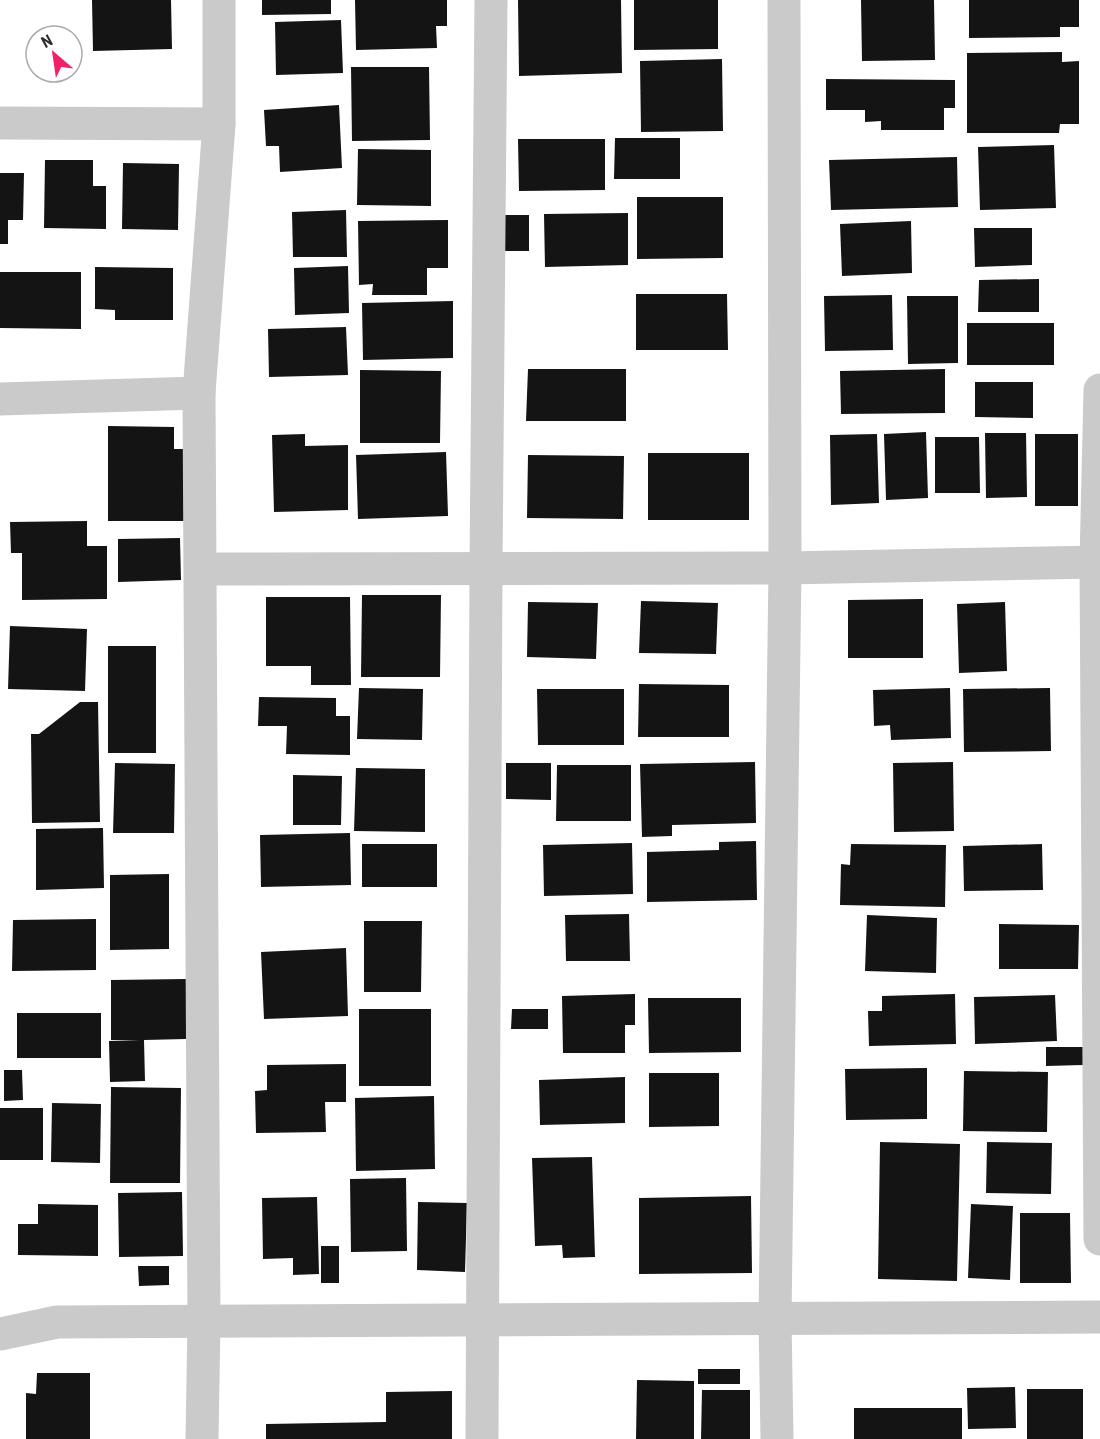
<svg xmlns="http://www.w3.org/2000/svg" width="1100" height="1439" viewBox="0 0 1100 1439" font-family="'Roboto Condensed',sans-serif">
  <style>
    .building { fill: #141414 }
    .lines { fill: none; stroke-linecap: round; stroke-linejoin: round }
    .minor { stroke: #cacaca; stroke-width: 33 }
  </style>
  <rect width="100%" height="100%" fill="#fff"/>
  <!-- building -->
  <g class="building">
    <polygon points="92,0 171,0 172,49 93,51"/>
    <polygon points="262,0 331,0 331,14 262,15"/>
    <polygon points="355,0 447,0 447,26 436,26 437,48 356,50"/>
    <polygon points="518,0 621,0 622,73 519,76"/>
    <polygon points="634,0 718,0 718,49 634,50"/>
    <polygon points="861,0 934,0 935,60 862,61"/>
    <polygon points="969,0 1079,0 1079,27 1060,27 1060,37 969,38"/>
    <polygon points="341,20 343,73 276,75 275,22"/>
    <polygon points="1062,52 1062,62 1079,61 1079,124 1060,124 1059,133 967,133 967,53"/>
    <polygon points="722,59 723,131 641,132 640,61"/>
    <polygon points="351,67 429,67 430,140 352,141"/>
    <polygon points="826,79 955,80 955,108 944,108 944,130 881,130 881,121 865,122 865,110 826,110"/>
    <polygon points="339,105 342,168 280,172 279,146 266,146 264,110"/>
    <polygon points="615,138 680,138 680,179 614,179"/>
    <polygon points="518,139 605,139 605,190 519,191"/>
    <polygon points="1054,145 1056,208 980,210 978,147"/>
    <polygon points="358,149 431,150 431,206 357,205"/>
    <polygon points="957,157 958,207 831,210 829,160"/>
    <polygon points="45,160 93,160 93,186 106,186 106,229 44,228"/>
    <polygon points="123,163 179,164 178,230 122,229"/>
    <polygon points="0,173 24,173 23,220 8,220 8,244 0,244"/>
    <polygon points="637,197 723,197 723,258 637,259"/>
    <polygon points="346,210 347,257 293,257 292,212"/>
    <polygon points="628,213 628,265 545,267 544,214"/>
    <rect x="498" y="215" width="31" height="36"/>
    <polygon points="448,220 448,268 427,268 427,295 372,295 373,284 359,285 358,221"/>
    <polygon points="911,221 912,273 842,276 840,224"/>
    <polygon points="974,228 1032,228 1032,265 975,267"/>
    <polygon points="348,266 349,313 295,315 294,268"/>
    <polygon points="95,267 173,268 173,320 115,320 115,310 95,309"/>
    <polygon points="0,272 81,272 81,329 0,328"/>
    <polygon points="1039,279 1039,312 978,312 979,280"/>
    <polygon points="636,294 727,294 728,350 636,350"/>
    <polygon points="892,295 893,350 825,351 824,296"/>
    <polygon points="907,296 958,296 958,363 908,364"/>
    <polygon points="453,301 453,358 363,360 362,303"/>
    <rect x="967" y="323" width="87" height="42"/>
    <polygon points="346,327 348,375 269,377 268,329"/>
    <polygon points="528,369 626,369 626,421 526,421"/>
    <polygon points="945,369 945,413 841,414 840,371"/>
    <polygon points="360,370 441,371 440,443 360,443"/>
    <polygon points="975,382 1033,382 1033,418 975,417"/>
    <polygon points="108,426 174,427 174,449 185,449 184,521 108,521"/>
    <polygon points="926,432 928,498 886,500 884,434"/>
    <polygon points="985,433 1026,433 1027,497 986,498"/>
    <polygon points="305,434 305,446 348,445 348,510 274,512 272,435"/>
    <polygon points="877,434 879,503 831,505 830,435"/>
    <rect x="1035" y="434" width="43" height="72"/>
    <polygon points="935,437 979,437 980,493 935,493"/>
    <polygon points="446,452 448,516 358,519 356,455"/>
    <rect x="648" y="453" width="101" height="67"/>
    <polygon points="528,455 624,456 623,519 527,518"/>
    <polygon points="87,521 87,546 107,546 107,599 22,600 22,553 11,553 10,522"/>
    <polygon points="180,538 181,580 118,582 118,539"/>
    <polygon points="362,595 441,595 440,677 361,677"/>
    <polygon points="266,597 350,597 351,685 311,685 311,666 266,666"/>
    <polygon points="923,599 923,658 848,658 848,600"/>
    <polygon points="641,601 718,603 716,654 639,653"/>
    <polygon points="528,602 598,603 596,659 527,657"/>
    <polygon points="1005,602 1007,671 959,673 957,604"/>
    <polygon points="10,626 87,629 85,691 8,689"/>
    <rect x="108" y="646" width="48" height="107"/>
    <polygon points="639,684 729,685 729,737 638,737"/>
    <polygon points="359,688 423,689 422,740 357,739"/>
    <polygon points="950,688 951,738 891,740 890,725 874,726 873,690"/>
    <polygon points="1050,688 1051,751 964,752 963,689"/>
    <polygon points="537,689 624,689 624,745 538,745"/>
    <polygon points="259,697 336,698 336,716 350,716 350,755 286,754 287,726 258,726"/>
    <polygon points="80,702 98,702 100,822 32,823 31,734 39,734"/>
    <polygon points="755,762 756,823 672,825 672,836 642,837 640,764"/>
    <polygon points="953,762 954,831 894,832 893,763"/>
    <polygon points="115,763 175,764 174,833 113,833"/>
    <polygon points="506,763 551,763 551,800 506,799"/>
    <polygon points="557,765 631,765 631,821 556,821"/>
    <polygon points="356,768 425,769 425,832 354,831"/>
    <polygon points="293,775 342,776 341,825 293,825"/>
    <polygon points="103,828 104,888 36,890 36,829"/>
    <polygon points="350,833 351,885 261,887 260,835"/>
    <polygon points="756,841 757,900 647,902 647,852 719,850 719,842"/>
    <polygon points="632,843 633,894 544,896 543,845"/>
    <rect x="362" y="844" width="75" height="43"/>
    <polygon points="851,844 946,845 945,907 840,905 841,864 850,865"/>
    <polygon points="1042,844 1043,890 964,891 963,846"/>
    <polygon points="169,874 169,949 110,950 110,875"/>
    <polygon points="629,914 630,961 566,961 565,915"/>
    <polygon points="867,915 937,918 936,973 865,971"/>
    <polygon points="96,919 96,970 12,971 13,920"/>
    <polygon points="364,921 422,921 421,992 364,992"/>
    <polygon points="999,924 1079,925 1078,969 999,969"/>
    <polygon points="346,948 348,1016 264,1019 261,952"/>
    <polygon points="186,979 186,1039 144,1040 145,1081 110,1082 109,1041 140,1040 111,1040 111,980"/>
    <polygon points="635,994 635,1025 625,1025 625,1053 563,1053 562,996"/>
    <polygon points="955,994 956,1044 869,1046 868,1011 882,1011 882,996"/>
    <polygon points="1055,995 1057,1041 975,1044 974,997"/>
    <polygon points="648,998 741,998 741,1052 649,1053"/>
    <rect x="359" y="1009" width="72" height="77"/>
    <polygon points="512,1009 548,1009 548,1029 511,1029"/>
    <rect x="17" y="1013" width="84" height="45"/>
    <polygon points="1046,1047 1083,1047 1083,1065 1046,1066"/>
    <polygon points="346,1064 346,1102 325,1102 326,1132 256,1133 255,1091 267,1090 267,1065"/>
    <polygon points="927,1068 927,1119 846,1120 845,1069"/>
    <polygon points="4,1070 22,1070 23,1100 4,1101"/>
    <polygon points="964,1071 1048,1072 1047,1132 963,1131"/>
    <polygon points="649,1073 719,1073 719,1126 649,1127"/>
    <polygon points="625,1077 625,1123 540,1125 539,1080"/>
    <polygon points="111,1087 181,1088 180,1183 110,1183"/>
    <polygon points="434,1096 435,1169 356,1171 355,1098"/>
    <polygon points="52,1103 101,1104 100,1163 51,1162"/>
    <rect x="0" y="1108" width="43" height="52"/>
    <polygon points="880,1142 960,1144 957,1281 878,1279"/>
    <polygon points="987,1142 1052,1143 1051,1194 986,1193"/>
    <polygon points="592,1157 595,1257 563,1258 562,1245 535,1246 532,1158"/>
    <polygon points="406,1178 407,1251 351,1252 350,1179"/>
    <polygon points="182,1192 183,1256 119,1257 118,1193"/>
    <polygon points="751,1196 752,1273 639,1274 639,1198"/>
    <polygon points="317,1197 319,1274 293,1275 293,1258 263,1259 262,1198"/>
    <polygon points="418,1202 467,1203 465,1272 417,1270"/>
    <polygon points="38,1204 98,1205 98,1256 18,1255 18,1224 38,1224"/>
    <polygon points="971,1204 1013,1206 1010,1280 968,1278"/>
    <polygon points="1020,1213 1070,1213 1071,1283 1020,1283"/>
    <rect x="321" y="1246" width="18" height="37"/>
    <polygon points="138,1266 169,1266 169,1285 139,1286"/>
    <rect x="698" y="1369" width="42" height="15"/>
    <polygon points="37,1373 90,1373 90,1439 26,1439 26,1393 36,1394"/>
    <polygon points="637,1380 694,1381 694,1439 636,1439"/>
    <polygon points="1015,1387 1016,1428 968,1429 967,1388"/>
    <rect x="1027" y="1389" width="56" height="50"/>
    <polygon points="702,1390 750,1390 750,1439 701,1439"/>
    <polygon points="452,1391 452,1439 266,1439 266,1424 386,1422 386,1392"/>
    <rect x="854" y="1408" width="108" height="31"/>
  </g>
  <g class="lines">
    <!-- minor -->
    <g class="minor">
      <polyline points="0,123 219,124"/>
      <polyline points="1100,390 1096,562 1100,1239"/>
      <polyline points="0,399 199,393"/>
      <polyline points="201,569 785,568 1100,562"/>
      <polyline points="0,1334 57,1322 1100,1317"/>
      <polyline points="202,1439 204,1321 199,393 219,124 219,0"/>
      <polyline points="482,1439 486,567 491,0"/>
      <polyline points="777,1439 775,1319 785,568 784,0"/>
    </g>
  </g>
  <!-- north arrow -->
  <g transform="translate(54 54) rotate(331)"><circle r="28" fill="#ffffff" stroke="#ababab" stroke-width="1.5"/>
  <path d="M0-4.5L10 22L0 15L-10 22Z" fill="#f02266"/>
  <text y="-9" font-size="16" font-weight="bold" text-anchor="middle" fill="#2d2d2d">N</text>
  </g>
</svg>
